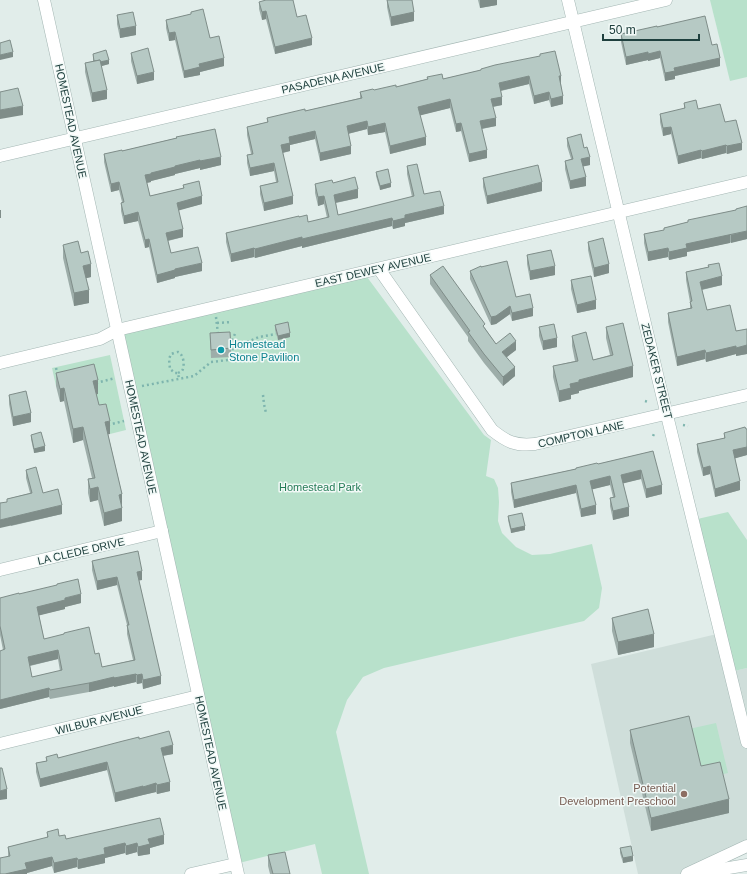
<svg xmlns="http://www.w3.org/2000/svg" width="747" height="874" viewBox="0 0 747 874" font-family="Helvetica,sans-serif">
  <style>
    .built { fill: #cfdeda }
    .green { fill: #b8e1cb }
    .lines { fill: none; stroke-linecap: round; stroke-linejoin: round }
    .minor-casing { stroke: #a3b6b3; stroke-width: 13 }
    .path { stroke: #7eb5ae; stroke-width: 2.5; stroke-dasharray: 2 3; stroke-linecap: butt }
    .minor { stroke: #fff; stroke-width: 12 }
    .wall { fill: #9dada9; fill-rule: evenodd }
    .shaded-wall { fill: #7f8d89 }
    .building { fill: #b6c9c4; stroke: #7f8d89; fill-rule: evenodd }
    .culture-dot { fill: #0f9aa8; stroke: #f2f9f7; stroke-width: 1.5 }
    .education-dot { fill: #8d6e63; stroke: #f2f9f7; stroke-width: 1.5 }
    .labels { text-anchor: middle; stroke-width: 3; stroke-linejoin: round; paint-order: stroke }
    .street-label { font-size: 11px; fill: #1f403e; stroke: #f2f9f7 }
    .culture-label { font-size: 11px; fill: #0d838f; stroke: #f2f9f7; text-anchor: start }
    .park-label { font-size: 11px; fill: #257c57; stroke: #f2f9f7 }
    .education-label { font-size: 11px; fill: #785e54; stroke: #f2f9f7; text-anchor: end }
  </style>
  <rect width="100%" height="100%" fill="#e1edea"/>
  <!-- built -->
  <polygon class="built" points="721,633 730,672 747,668 747,846 687,874 638,874 591,664"/>
  <!-- green -->
  <g class="green">
    <polygon points="710,0 747,0 747,77 730,81"/>
    <polygon points="367,277 484,435 491,440 486,476 494,479 498,488 499,502 498,521 502,533 516,547 532,555 550,554 592,544 602,588 599,608 584,621 384,668 363,677 347,700 336,732 369,874 322,874 315,844 235,864 117,330"/>
    <polygon points="110,355 126,430 110,434 106,417 99,419 93,395 98,393 94,377 56,386 52,368"/>
    <polygon points="728,512 747,540 747,668 730,672 693,520"/>
    <polygon points="716,723 728,773 701,779 689,729"/>
  </g>
  <g class="lines">
    <!-- minor casing -->
    <g class="minor-casing">
      <g id="minor">
        <polyline points="44,0 238,874"/>
        <polyline points="568,0 663,399 747,742"/>
        <polyline points="0,156 666,0"/>
        <path d="M 379,269 L 492,430 C 507,442 515,446 535,444 L 747,395"/>
        <polyline points="0,363 100,339 117,330 747,182"/>
        <polyline points="0,570 162,531"/>
        <polyline points="0,744 198,696"/>
        <polyline points="699,873 747,865"/>
        <polyline points="191,874 235,864"/>
        <polyline points="687,874 747,846"/>
      </g>
    </g>
    <!-- path -->
    <g class="path">
      <polyline points="216,317 218,334"/>
      <polyline points="217,323 232,322"/>
      <polyline points="235,334 232,340 233,355 236,360"/>
      <polyline points="247,342 259,337 276,334"/>
      <polyline points="56,368 58,375"/>
      <path d="M 178,373 L 182,371 C 185,367 184,354 178,352 C 176,352 172,354 171,354 L 169,359 L 170,369 L 175,373 L 178,373 L 179,379"/>
      <polyline points="96,383 115,378"/>
      <polyline points="142,386 194,376 211,362 237,359"/>
      <polyline points="263,395 264,404 266,413"/>
      <polyline points="645,401 648,402"/>
      <polyline points="108,425 124,421"/>
      <polyline points="683,425 688,426"/>
      <polyline points="653,436 655,432"/>
    </g>
    <!-- minor -->
    <use href="#minor" class="minor"/>
  </g>
  <!-- wall -->
  <g class="wall">
    <polygon points="387,0 412,0 414,21 391,26 387,7"/>
    <polygon points="478,0 497,0 497,5 480,8"/>
    <polygon points="259,2 297,17 312,45 275,54 266,19 262,20 259,9"/>
    <polygon points="191,12 210,38 224,66 200,72 200,75 184,78 175,40 169,41 166,28 166,20 191,14"/>
    <polygon points="117,15 136,35 120,38 117,24"/>
    <polygon points="657,27 712,45 720,66 675,76 675,79 665,81 660,58 648,61 648,60 626,65 621,42 621,34"/>
    <polygon points="131,53 154,80 137,84 131,61"/>
    <polygon points="93,54 109,64 101,66 107,99 92,102 85,72 85,63 93,61"/>
    <polygon points="540,54 561,84 563,104 551,107 549,100 534,104 529,84 501,91 502,105 493,107 496,126 482,129 487,158 469,162 461,131 456,132 450,108 420,115 426,145 390,154 385,132 368,135 367,129 348,134 351,154 320,161 315,139 290,145 290,151 283,153 293,204 264,211 260,194 260,186 276,182 274,171 250,176 247,163 247,155 251,154 247,135 247,127 267,122 267,118 305,111 360,98 360,92 396,87 427,79 427,77 443,79 540,56"/>
    <polygon points="684,103 725,122 742,150 727,154 726,153 702,159 701,158 678,164 671,134 663,136 660,122 660,114 684,109"/>
    <polygon points="176,138 221,165 200,170 200,168 175,174 175,175 151,181 151,182 147,183 150,196 183,188 183,185 202,204 178,210 183,237 168,241 171,253 202,271 175,277 175,278 157,283 149,247 145,248 138,221 124,224 121,211 121,203 122,202 119,190 111,192 104,162 104,154 122,151"/>
    <polygon points="567,138 584,148 590,165 583,166 586,186 570,189 565,169 565,161 571,159 567,146"/>
    <polygon points="407,166 424,194 444,214 405,223 405,226 393,229 392,226 302,248 302,246 255,258 254,257 231,262 226,242 226,233 299,217 308,222 327,218 324,204 318,206 315,193 315,184 333,183 358,198 336,203 338,215 412,197 407,174"/>
    <polygon points="376,172 391,187 380,190 376,176"/>
    <polygon points="483,178 542,191 487,204 483,187"/>
    <polygon points="747,206 747,239 687,252 687,256 669,260 668,257 648,261 644,243 644,234 664,230 664,228 736,210"/>
    <polygon points="588,242 609,273 594,277 588,250"/>
    <polygon points="63,245 81,253 91,277 86,278 89,303 74,306 63,258"/>
    <polygon points="527,255 555,275 530,280 527,264"/>
    <polygon points="708,265 722,285 702,290 707,310 736,331 747,329 747,354 736,356 736,354 706,362 705,359 677,366 668,322 668,313 690,308 690,302 686,280 686,272 708,267"/>
    <polygon points="481,267 516,297 533,316 512,321 510,314 496,324 491,325 470,279 470,271"/>
    <polygon points="430,275 485,328 496,344 516,350 506,357 515,376 503,386 484,363 468,341 468,337 430,284"/>
    <polygon points="571,280 596,309 577,313 571,289"/>
    <polygon points="275,325 290,337 278,340 275,330"/>
    <polygon points="539,327 557,347 543,350 539,336"/>
    <polygon points="606,327 633,377 579,391 579,393 571,395 571,399 559,402 553,377 553,366 575,361 572,346 572,336 593,360 610,355 606,338"/>
    <polygon points="210,333 231,348 231,357 211,358"/>
    <polygon points="56,373 98,394 96,394 99,405 110,434 108,434 122,494 122,521 104,526 98,500 90,502 88,493 88,479 92,478 83,440 73,443 64,401 60,402 56,386"/>
    <polygon points="9,395 31,422 13,426 9,404"/>
    <polygon points="747,429 747,455 735,458 740,490 715,497 710,474 703,476 697,452 697,444 724,438 724,433"/>
    <polygon points="31,435 45,451 34,453 31,439"/>
    <polygon points="653,451 662,494 646,498 641,479 623,483 629,516 613,520 610,506 610,498 613,497 610,485 592,489 596,514 581,517 576,493 514,508 511,492 511,483 598,464"/>
    <polygon points="26,470 43,493 62,514 11,526 7,499 30,493 26,478"/>
    <polygon points="508,516 525,530 511,533 508,520"/>
    <path d="M 92,561 L 142,580 L 139,580 L 161,684 L 143,689 L 142,683 L 137,684 L 136,682 L 114,687 L 114,686 L 89,692 L 50,699 L 49,697 L 0,709 L 0,651 L 3,650 L 0,635 L 0,598 L 19,594 L 81,603 L 65,607 L 65,609 L 39,615 L 44,639 L 95,654 L 102,667 L 133,660 L 127,634 L 127,625 L 117,585 L 97,590 L 92,570 ZM 58,659 L 60,671 L 32,677 L 30,666 Z"/>
    <polygon points="612,618 654,647 618,655 612,631"/>
    <polygon points="630,730 701,766 729,813 651,831 630,743"/>
    <polygon points="139,739 173,754 163,756 170,791 157,794 156,792 143,795 115,802 107,770 40,787 36,772 36,763 46,761 46,757 58,758"/>
    <polygon points="47,832 59,836 66,839 164,844 150,848 150,854 138,856 137,852 126,855 125,853 105,858 105,863 78,869 77,867 54,873 52,866 27,873 27,874 8,856 8,847 47,838"/>
    <polygon points="620,848 633,861 623,863 620,853"/>
    <polygon points="268,855 290,874 270,874 268,866"/>
  </g>
  <!-- shaded-wall -->
  <g class="shaded-wall">
    <polygon points="480,0 497,0 497,5 480,8"/>
    <polygon points="266,11 266,19 262,20 262,12"/>
    <polygon points="414,12 414,21 391,26 391,17"/>
    <polygon points="136,26 136,35 120,38 120,29"/>
    <polygon points="175,32 175,40 169,41 169,33"/>
    <polygon points="312,38 312,45 275,54 275,47"/>
    <polygon points="660,51 660,58 648,61 648,54"/>
    <polygon points="13,52 13,57 0,60 0,55"/>
    <polygon points="648,52 648,60 626,65 626,57"/>
    <polygon points="224,58 224,66 200,72 200,75 184,78 184,71 199,64"/>
    <polygon points="720,58 720,66 675,76 675,79 665,81 665,73 674,68"/>
    <polygon points="109,60 109,64 95,68 95,63"/>
    <polygon points="154,72 154,80 137,84 137,76"/>
    <polygon points="529,76 529,84 499,91 499,83"/>
    <polygon points="559,76 561,76 561,84 559,85"/>
    <polygon points="107,90 107,99 92,102 92,93"/>
    <polygon points="549,92 549,100 534,104 534,96"/>
    <polygon points="563,96 563,104 551,107 551,99"/>
    <polygon points="502,97 502,105 491,107 491,99"/>
    <polygon points="450,99 450,108 418,116 418,107"/>
    <polygon points="23,106 23,115 0,119 0,110"/>
    <polygon points="496,118 496,126 480,129 480,121"/>
    <polygon points="367,121 367,129 347,134 347,126"/>
    <polygon points="385,123 385,132 368,135 368,127"/>
    <polygon points="461,123 461,131 456,132 456,124"/>
    <polygon points="671,127 671,134 663,136 663,128"/>
    <polygon points="315,131 315,139 290,145 290,151 281,153 281,145 289,137"/>
    <polygon points="426,137 426,145 390,154 390,146"/>
    <polygon points="742,143 742,150 727,154 727,146"/>
    <polygon points="726,145 726,153 702,159 702,151"/>
    <polygon points="351,146 351,154 320,161 320,153"/>
    <polygon points="487,150 487,158 469,162 469,154"/>
    <polygon points="701,150 701,158 678,164 678,156"/>
    <polygon points="221,157 221,165 200,170 200,161"/>
    <polygon points="590,157 590,165 581,167 581,159"/>
    <polygon points="200,160 200,168 175,174 175,175 151,181 151,182 145,183 145,175 151,173 175,166"/>
    <polygon points="274,163 274,171 250,176 250,168"/>
    <polygon points="586,177 586,186 570,189 570,181"/>
    <polygon points="119,182 119,190 111,192 111,184"/>
    <polygon points="542,182 542,191 487,204 487,196"/>
    <polygon points="391,183 391,187 380,190 380,186"/>
    <polygon points="358,189 358,198 334,203 334,195"/>
    <polygon points="202,196 202,204 177,211 177,203"/>
    <polygon points="293,196 293,204 264,211 264,203"/>
    <polygon points="324,196 324,204 318,206 318,197"/>
    <polygon points="444,206 444,214 405,223 405,226 393,229 393,221 405,215"/>
    <rect x="0" y="210" width="1" height="8"/>
    <polygon points="138,212 138,221 124,224 124,216"/>
    <polygon points="392,218 392,226 302,248 302,239"/>
    <polygon points="183,229 183,237 166,241 166,233"/>
    <polygon points="747,231 747,239 731,243 731,235"/>
    <polygon points="730,234 730,243 687,252 687,256 669,260 669,252 686,244"/>
    <polygon points="302,237 302,246 255,258 255,249"/>
    <polygon points="149,239 149,247 145,248 145,240"/>
    <polygon points="254,248 254,257 231,262 231,254"/>
    <polygon points="668,248 668,257 648,261 648,252"/>
    <polygon points="202,263 202,271 175,277 175,278 157,283 157,275 175,269"/>
    <polygon points="91,264 91,277 83,279 83,266"/>
    <polygon points="609,264 609,273 594,277 594,268"/>
    <polygon points="555,266 555,275 530,280 530,271"/>
    <polygon points="722,276 722,285 700,290 700,282"/>
    <polygon points="89,290 89,303 74,306 74,293"/>
    <polygon points="596,300 596,309 577,313 577,305"/>
    <polygon points="510,306 510,314 496,324 491,325 491,317"/>
    <polygon points="533,308 533,316 512,321 512,313"/>
    <polygon points="290,333 290,337 278,340 278,336"/>
    <polygon points="557,338 557,347 543,350 543,341"/>
    <polygon points="516,341 516,350 502,361 502,352"/>
    <polygon points="747,345 747,354 736,356 736,348"/>
    <polygon points="736,346 736,354 706,362 706,353"/>
    <polygon points="705,350 705,359 677,366 677,357"/>
    <polygon points="633,366 633,377 579,391 579,393 571,395 571,399 559,402 559,391 570,384 579,380"/>
    <polygon points="515,367 515,376 503,386 503,377"/>
    <polygon points="98,380 98,394 93,395 93,381"/>
    <polygon points="64,388 64,401 60,402 60,389"/>
    <polygon points="31,413 31,422 13,426 13,417"/>
    <polygon points="110,421 110,434 105,435 105,422"/>
    <polygon points="83,427 83,440 73,443 73,429"/>
    <polygon points="45,446 45,451 34,453 34,449"/>
    <polygon points="747,447 747,455 733,459 733,450"/>
    <polygon points="710,466 710,474 703,476 703,468"/>
    <polygon points="641,470 641,479 621,484 621,475"/>
    <polygon points="610,476 610,485 590,490 590,481"/>
    <polygon points="740,481 740,490 715,497 715,489"/>
    <polygon points="576,485 576,493 514,508 514,500"/>
    <polygon points="662,485 662,494 646,498 646,489"/>
    <polygon points="98,487 98,500 90,502 90,489"/>
    <polygon points="122,494 122,507 119,495"/>
    <polygon points="62,505 62,514 0,528 0,520"/>
    <polygon points="596,505 596,514 581,517 581,509"/>
    <polygon points="629,507 629,516 613,520 613,511"/>
    <polygon points="122,508 122,521 104,526 104,513"/>
    <polygon points="525,526 525,530 511,533 511,529"/>
    <polygon points="142,571 142,580 137,581 137,572"/>
    <polygon points="117,577 117,585 97,590 97,581"/>
    <polygon points="81,594 81,603 65,607 65,609 37,616 37,607 65,598"/>
    <polygon points="654,634 654,647 618,655 618,642"/>
    <polygon points="58,650 58,659 28,666 28,657"/>
    <polygon points="136,674 136,682 114,687 114,678"/>
    <polygon points="142,674 142,683 137,684 137,675"/>
    <polygon points="161,676 161,684 143,689 143,680"/>
    <polygon points="114,677 114,686 89,692 89,683"/>
    <polygon points="49,688 49,697 0,709 0,700"/>
    <polygon points="173,745 173,754 161,756 161,748"/>
    <polygon points="107,762 107,770 40,787 40,779"/>
    <polygon points="170,782 170,791 157,794 157,785"/>
    <polygon points="156,783 156,792 143,795 143,787"/>
    <polygon points="143,786 143,795 115,802 115,793"/>
    <polygon points="7,789 7,799 0,800 0,791"/>
    <polygon points="729,799 729,813 651,831 651,818"/>
    <polygon points="164,835 164,844 150,848 150,854 138,856 138,847 148,839"/>
    <polygon points="125,843 125,853 105,858 105,863 78,869 78,860 104,848"/>
    <polygon points="137,843 137,852 126,855 126,846"/>
    <polygon points="633,856 633,861 623,863 623,858"/>
    <polygon points="52,857 52,866 27,873 27,874 5,874 25,863"/>
    <polygon points="77,858 77,867 54,873 54,863"/>
  </g>
  <!-- building -->
  <g class="building">
    <polygon points="266,0 293,0 297,17 306,15 312,38 275,47 266,11 262,12 259,2"/>
    <polygon points="387,0 412,0 414,12 391,17"/>
    <polygon points="203,9 210,38 219,36 224,58 199,64 200,67 184,71 175,32 169,33 166,20 191,14 191,12"/>
    <polygon points="133,12 136,26 120,29 117,15"/>
    <polygon points="705,16 712,45 717,44 720,58 674,68 675,71 665,73 660,51 648,54 648,52 626,57 621,34 657,26 657,27"/>
    <polygon points="10,40 13,52 0,55 0,43"/>
    <polygon points="148,48 154,72 137,76 131,53"/>
    <polygon points="106,50 109,60 100,62 100,60 94,61 93,54"/>
    <polygon points="555,51 561,76 559,76 563,96 551,99 549,92 534,96 529,76 499,83 502,97 491,99 496,118 480,121 487,150 469,154 461,123 456,124 450,99 418,107 426,137 390,146 385,123 368,127 367,121 347,126 351,146 320,153 315,131 289,137 290,143 281,145 293,196 264,203 260,186 278,182 274,163 250,168 247,155 253,154 247,127 268,122 267,118 305,109 305,111 362,98 360,92 373,89 374,90 396,85 396,87 428,79 427,77 442,74 443,79 481,70 481,69 495,65 540,56 540,54"/>
    <polygon points="100,60 107,90 92,93 85,63"/>
    <polygon points="18,88 23,106 0,110 0,92"/>
    <polygon points="696,100 698,109 720,104 725,122 736,120 742,143 727,146 726,145 702,151 701,150 678,156 671,127 663,128 660,114 685,108 684,103"/>
    <polygon points="215,129 221,157 200,161 200,160 175,166 175,167 151,173 151,174 145,175 150,196 184,188 183,185 199,181 202,196 177,203 183,229 166,233 171,253 198,247 202,263 175,269 175,270 157,275 149,239 145,240 138,212 124,216 121,203 124,202 119,182 111,184 104,154 122,150 122,151 177,138 176,137 191,134"/>
    <polygon points="581,134 584,148 587,147 590,157 581,159 586,177 570,181 565,161 573,159 567,138"/>
    <polygon points="417,164 424,194 440,191 444,206 405,215 405,218 393,221 392,218 302,239 302,237 255,249 254,248 231,254 226,233 299,216 299,217 307,215 308,222 329,217 324,196 318,197 315,184 332,180 333,183 355,177 358,189 334,195 338,215 414,196 407,166"/>
    <polygon points="538,165 542,182 487,196 483,178"/>
    <polygon points="388,169 391,183 380,186 376,172"/>
    <polygon points="747,206 747,231 686,244 687,248 669,252 668,248 648,252 644,234 664,230 664,228 688,222 688,220 736,210 736,209"/>
    <polygon points="603,238 609,264 594,268 588,242"/>
    <polygon points="78,241 81,253 88,251 91,264 83,266 89,290 74,293 63,245"/>
    <polygon points="551,250 555,266 530,271 527,255"/>
    <polygon points="507,261 516,297 530,294 533,308 512,313 510,306 496,316 491,317 470,271 481,266 481,267"/>
    <polygon points="719,263 722,276 700,282 707,310 730,305 736,331 747,329 747,345 736,348 736,346 706,353 705,350 677,357 668,313 692,308 690,302 692,301 686,272 709,267 708,265"/>
    <polygon points="443,266 485,324 483,326 496,344 510,333 516,341 502,352 515,367 503,377 484,354 468,332 470,331 430,275"/>
    <polygon points="591,276 596,300 577,305 571,280"/>
    <polygon points="288,322 290,333 278,336 275,325"/>
    <polygon points="623,323 633,366 579,380 579,382 570,384 571,388 559,391 553,366 578,361 572,336 586,332 593,360 613,355 606,327"/>
    <polygon points="554,324 557,338 543,341 539,327"/>
    <polygon points="230,332 231,348 211,350 210,333"/>
    <polygon points="94,364 98,380 93,381 99,405 106,404 110,421 105,422 122,494 119,495 122,508 104,513 98,487 90,489 88,479 95,478 83,427 73,429 64,388 60,389 56,373"/>
    <polygon points="26,391 31,413 13,417 9,395"/>
    <polygon points="745,427 746,429 747,429 747,447 733,450 740,481 715,489 710,466 703,468 697,444 725,438 724,433"/>
    <polygon points="41,432 45,446 34,449 31,435"/>
    <polygon points="653,451 662,485 646,489 641,470 621,475 629,507 613,511 610,498 615,497 610,476 590,481 596,505 581,509 576,485 514,500 511,483 576,469 576,468 597,463 598,464"/>
    <polygon points="36,467 43,493 58,489 62,505 0,520 0,503 7,502 7,499 32,493 26,470"/>
    <polygon points="522,513 525,526 511,529 508,516"/>
    <path d="M 138,551 L 142,571 L 137,572 L 161,676 L 143,680 L 142,674 L 137,675 L 136,674 L 114,678 L 114,677 L 89,683 L 50,690 L 49,688 L 0,700 L 0,651 L 5,649 L 0,626 L 0,598 L 19,593 L 19,594 L 57,585 L 57,584 L 78,579 L 81,594 L 65,598 L 65,600 L 37,607 L 44,639 L 64,634 L 64,633 L 89,627 L 95,654 L 99,653 L 102,667 L 135,660 L 127,625 L 129,625 L 117,577 L 97,581 L 92,561 ZM 58,650 L 62,670 L 32,677 L 28,657 Z"/>
    <polygon points="648,609 654,634 618,642 612,618"/>
    <polygon points="689,716 701,766 720,762 729,799 651,818 630,730"/>
    <polygon points="169,731 173,745 161,748 170,782 157,785 156,783 143,787 143,786 115,793 107,762 40,779 36,763 47,761 46,757 57,754 58,758 123,741 139,737 139,739"/>
    <polygon points="0,768 2,768 7,789 0,791"/>
    <polygon points="160,818 164,835 148,839 150,844 138,847 137,843 126,846 125,843 104,848 105,854 78,860 77,858 54,863 52,857 25,863 27,869 5,874 0,874 0,858 10,856 8,847 48,837 47,832 58,829 59,836 65,835 66,839"/>
    <polygon points="631,846 633,856 623,858 620,848"/>
    <polygon points="285,852 290,874 273,874 268,855"/>
  </g>
  <!-- markers -->
  <circle class="culture-dot" cx="221" cy="350" r="4"/>
  <circle class="education-dot" cx="684" cy="794" r="4"/>
  <g class="labels">
    <!-- street labels -->
    <g class="street-label">
      <text transform="translate(333 78) rotate(-13)" y="4">PASADENA AVENUE</text>
      <text transform="translate(71 121) rotate(78)" y="4">HOMESTEAD AVENUE</text>
      <text transform="translate(373 270) rotate(-13)" y="4">EAST DEWEY AVENUE</text>
      <text transform="translate(657 371) rotate(76)" y="4">ZEDAKER STREET</text>
      <text transform="translate(581 434) rotate(-13)" y="4">COMPTON LANE</text>
      <text transform="translate(141 437) rotate(78)" y="4">HOMESTEAD AVENUE</text>
      <text transform="translate(81 551) rotate(-13)" y="4">LA CLEDE DRIVE</text>
      <text transform="translate(99 720) rotate(-14)" y="4">WILBUR AVENUE</text>
      <text transform="translate(211 753) rotate(78)" y="4">HOMESTEAD AVENUE</text>
    </g>
    <!-- culture labels -->
    <g class="culture-label">
      <text x="229" y="348">Homestead<tspan x="229" dy="13">Stone Pavilion</tspan></text>
    </g>
    <!-- park labels -->
    <g class="park-label">
      <text x="320" y="491">Homestead Park</text>
    </g>
    <!-- education labels -->
    <g class="education-label">
      <text x="676" y="792">Potential<tspan x="676" dy="13">Development Preschool</tspan></text>
    </g>
  </g>
  <!-- scale -->
  <path d="M603 34v6h96v-6" fill="none" stroke="#1f403e" stroke-width="2"/>
  <text x="609" y="34" font-size="12" fill="#1f403e" stroke="#f2f9f7" stroke-width="3" paint-order="stroke">50 m</text>
</svg>
